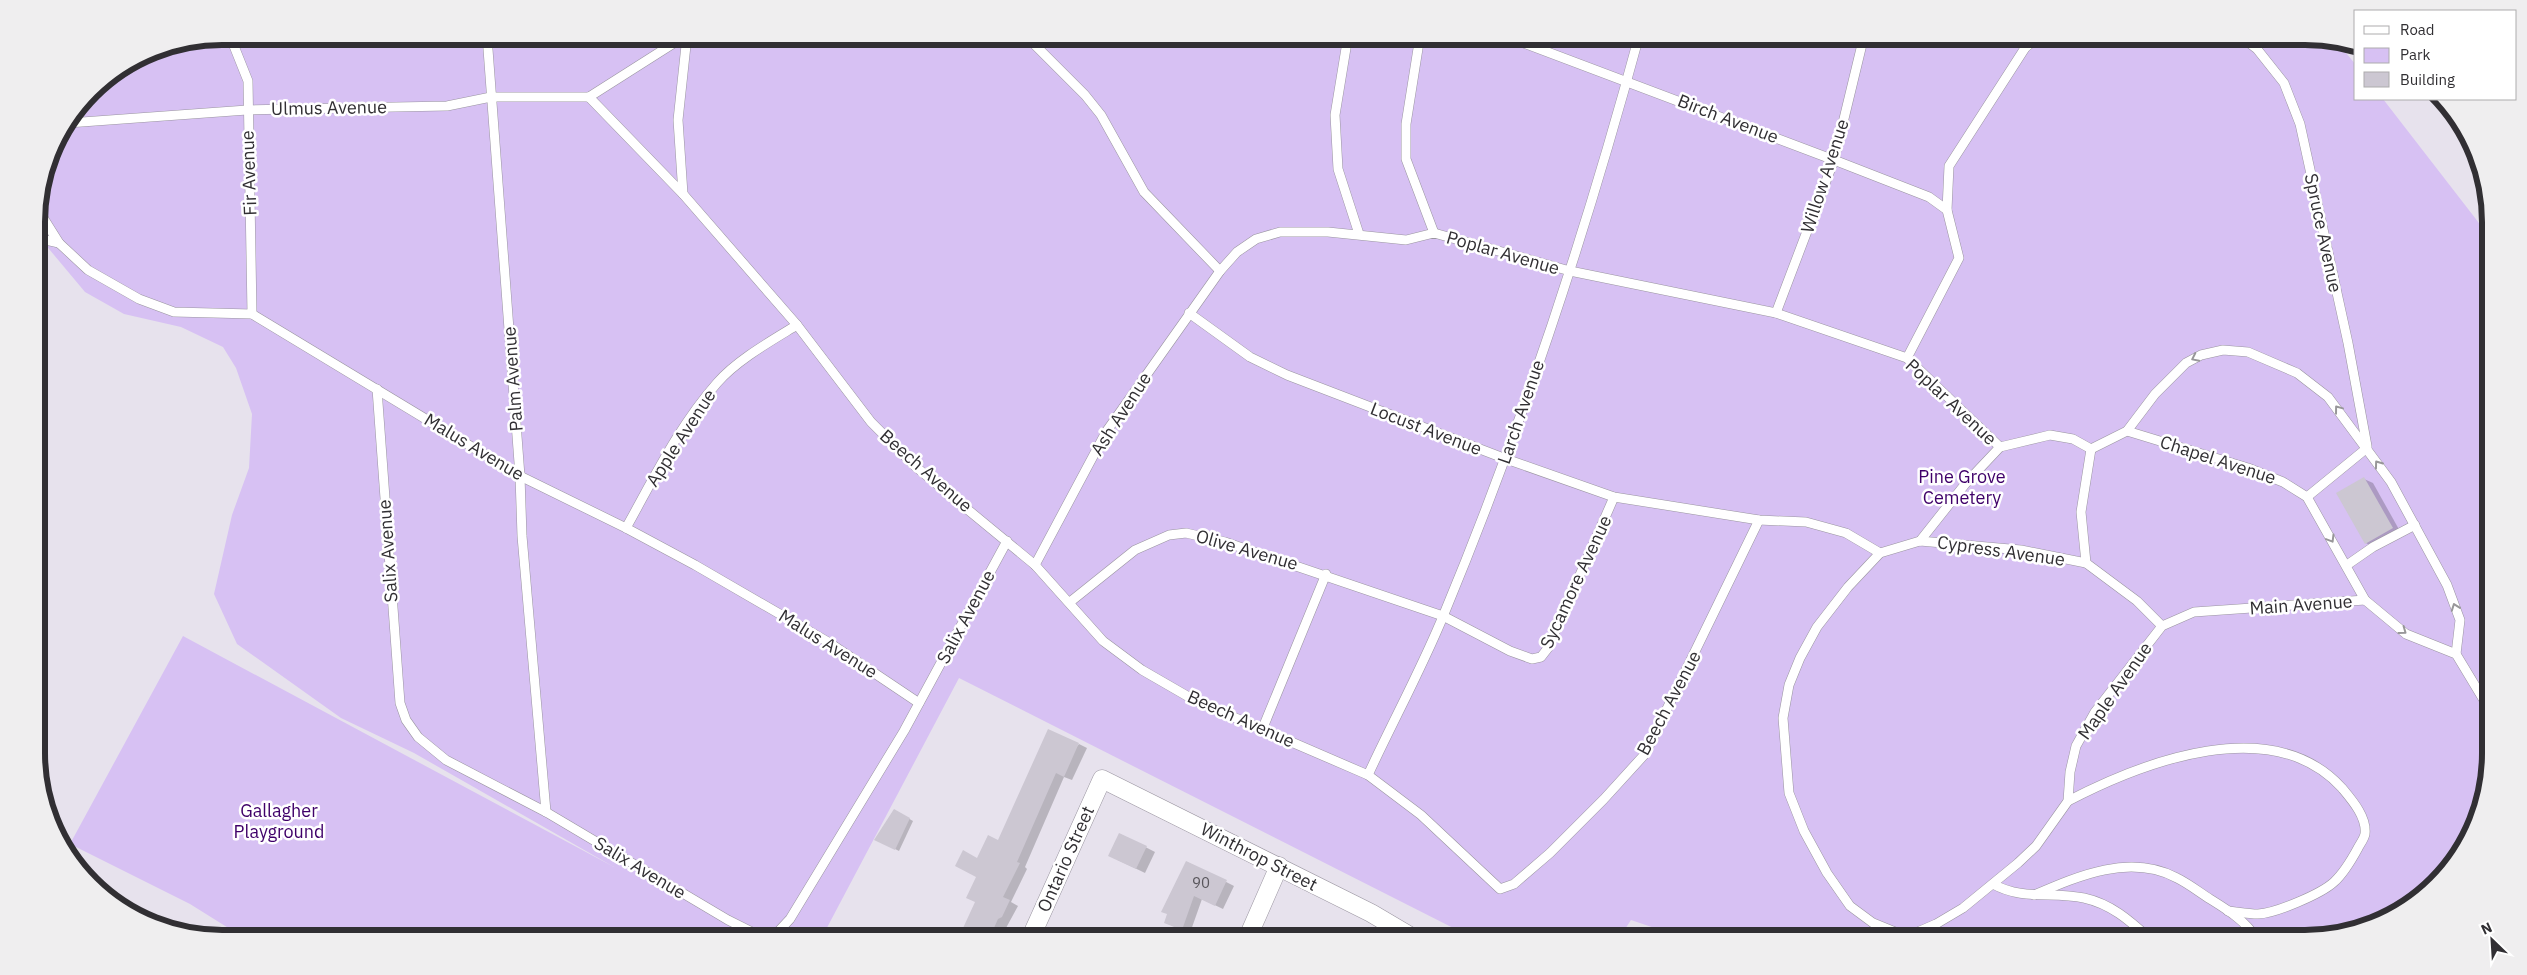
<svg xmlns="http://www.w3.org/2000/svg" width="2527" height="975" viewBox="0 0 2527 975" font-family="'IBM Plex Sans',sans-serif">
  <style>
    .green { fill: #d7c1f3 }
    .shadow { fill: #0003 }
    .building { fill: #ccc7d2 }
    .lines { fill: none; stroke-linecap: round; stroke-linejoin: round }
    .service-casing { stroke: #9a95a0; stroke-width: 10 }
    .minor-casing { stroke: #9a95a0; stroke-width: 19 }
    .service { stroke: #fff; stroke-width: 9 }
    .minor { stroke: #fff; stroke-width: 18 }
    .oneway { stroke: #989799 }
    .labels { text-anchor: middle; stroke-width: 5; stroke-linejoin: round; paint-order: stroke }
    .number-label { font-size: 15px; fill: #58555b }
    .street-label { font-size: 18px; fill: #312f33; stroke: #fff }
    .park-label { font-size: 18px; fill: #3f0069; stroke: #fff }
    .rim { fill: none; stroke: #312f33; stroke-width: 6 }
  </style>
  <rect width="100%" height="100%" fill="#e7e2ed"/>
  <!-- green -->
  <polygon class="green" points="222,36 2305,36 2337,42 2356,65 2356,99 2383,99 2489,236 2491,753 2481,813 2453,866 2418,901 2365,929 2317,938 1684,938 1631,920 1619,938 1475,939 959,678 821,939 246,939 190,904 70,844 183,636 614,867 414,753 341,718 237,644 214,594 232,515 249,468 252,414 236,368 223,347 181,327 124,314 85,292 44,243 37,242 37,210 56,140 99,83 151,50"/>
  <!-- shadow -->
  <g class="shadow">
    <polygon points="2364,479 2373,483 2401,533 2374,548 2366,543 2338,493"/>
    <polygon points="1079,744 1087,748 1072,780 1064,777 1025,867 1027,869 1011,902 1018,906 1000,939 959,939 977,902 978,860 999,842"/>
    <polygon points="894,810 913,821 899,851 876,839"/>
    <polygon points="1120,834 1155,852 1145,873 1118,860"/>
    <polygon points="1187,862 1234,886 1223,909 1202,899 1190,933 1166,923"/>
    <polygon points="174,922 204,929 212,934 211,937 172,931"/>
    <polygon points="1180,935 1188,939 1178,939"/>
    <polygon points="1295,935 1305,939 1294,939"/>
  </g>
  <!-- building -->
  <g class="building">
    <polygon points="2364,477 2393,528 2365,544 2336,493"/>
    <polygon points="1048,729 1079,743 1064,777 1056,773 1017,862 1020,863 1003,897 1010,900 1002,917 998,919 989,939 958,939 975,902 966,898 976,877 955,866 963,850 977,858 988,835 998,840"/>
    <polygon points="894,809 910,818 895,850 874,840"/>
    <polygon points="1119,833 1147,846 1136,869 1108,856"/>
    <polygon points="1186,861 1227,880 1215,906 1194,896 1182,930 1164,923 1167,914 1161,912"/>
  </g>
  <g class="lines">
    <!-- service casing -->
    <g class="service-casing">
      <g id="service">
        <polyline points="230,36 248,81 252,314"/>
        <polyline points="487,36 520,476 522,536 546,812"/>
        <polyline points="685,36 589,97 683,194 797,325 871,422 916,467 1035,565 1103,641 1142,670 1194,700 1368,775 1421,815 1500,889 1514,884 1550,853 1604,799 1645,754 1759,520"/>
        <polyline points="1026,36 1085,95 1101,115 1144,192 1220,271"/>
        <polyline points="1348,36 1335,115 1338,169 1359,234"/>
        <polyline points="1420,36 1406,124 1406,159 1434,233"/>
        <polyline points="1505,36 1834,160 1929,197 1947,210"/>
        <polyline points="2240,36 2257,49 2284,83 2300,124 2348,343 2367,446"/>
        <polyline points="68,123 247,110 447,106 491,97 589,97"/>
        <polyline points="683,194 678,120 687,36"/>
        <polyline points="37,208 59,243 88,270 139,299 174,312 252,314 520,476 626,528 695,565 828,642 919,703"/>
        <polyline points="37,238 59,243"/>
        <polyline points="1189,313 1250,357 1287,375 1506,459 1614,497 1759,520 1806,522 1846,533 1880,553"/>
        <polyline points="1776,313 1834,160 1864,36"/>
        <polyline points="1907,358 1959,258 1947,210 1949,166 2025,48 2039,36"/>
        <polyline points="377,389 400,703 406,720 418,737 446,760 546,812 728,920 764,938 775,935 790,919 904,731 1007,541"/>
        <polyline points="2127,431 2248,468 2283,482 2307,497 2365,600 2406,634 2456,654 2491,712"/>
        <polyline points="2091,449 2127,431 2155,394 2186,363 2201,355 2223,350 2248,352 2297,373 2328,397 2391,482 2447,585 2460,620 2456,654"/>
        <polyline points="2307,497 2367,448"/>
        <path d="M 626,528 C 654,478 679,426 717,383 C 737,360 771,341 797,325"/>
        <polyline points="1920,541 1966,483 2000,447 2050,435 2073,439 2091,449"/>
        <polyline points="2086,563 2081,512 2091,449"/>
        <polyline points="1035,565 1106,432 1220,271 1237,252 1256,239 1280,232 1328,232 1406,240 1434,233 1570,271 1776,313 1907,358 2000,447"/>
        <polyline points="2347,565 2373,547 2415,525"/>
        <polyline points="1070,602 1135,550 1169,535 1186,533 1225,542 1443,616 1510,651 1532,659 1541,657 1548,648 1614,497"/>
        <polyline points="2162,626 2137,601 2086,563 2021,550 1920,541 1880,553 1848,587 1817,627 1800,658 1789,685 1783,718 1789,793 1804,831 1827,873 1850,906 1873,923 1895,932 1913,934 1936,924 1963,908 2018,863 2036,846 2068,801 2070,772 2076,746 2095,712 2162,626 2194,612 2365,600"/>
        <polyline points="1262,730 1326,574"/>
        <path d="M 1368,775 C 1393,721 1422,668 1444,614 C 1522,426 1586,232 1639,36"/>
        <path d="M 2068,801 C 2145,761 2273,712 2342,788 C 2352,800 2367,817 2365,834 C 2364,839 2360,844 2358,848 C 2352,859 2344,873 2334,882 C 2321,894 2276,913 2258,914 C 2248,914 2238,912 2228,911"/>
        <path d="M 1993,884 C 2023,901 2052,891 2084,898 C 2111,904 2129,920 2149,938"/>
        <path d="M 2034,895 C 2078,876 2130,853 2177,878 C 2189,884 2199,892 2210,899 C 2226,909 2246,921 2256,938"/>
      </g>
    </g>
    <!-- minor casing -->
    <g class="minor-casing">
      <g id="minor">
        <polyline points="1030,939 1102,779 1371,913 1415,939"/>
        <polyline points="1247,939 1279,866"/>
      </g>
    </g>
    <!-- service -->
    <use href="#service" class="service"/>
    <!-- minor -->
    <use href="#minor" class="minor"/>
  </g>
  <!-- one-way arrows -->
  <defs><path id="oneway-chevron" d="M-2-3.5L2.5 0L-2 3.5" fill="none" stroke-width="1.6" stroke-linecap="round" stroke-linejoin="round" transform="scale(1.25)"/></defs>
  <g class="oneway">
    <use href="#oneway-chevron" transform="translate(2195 358) rotate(154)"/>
    <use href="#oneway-chevron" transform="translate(2338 409) rotate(-127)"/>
    <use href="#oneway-chevron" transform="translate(2378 464) rotate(-126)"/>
    <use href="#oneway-chevron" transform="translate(2331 539) rotate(59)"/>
    <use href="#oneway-chevron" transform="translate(2455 607) rotate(-110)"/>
    <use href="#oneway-chevron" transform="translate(2403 631) rotate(36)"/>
  </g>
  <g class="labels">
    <!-- number labels -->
    <g class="number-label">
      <text x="1201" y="888">90</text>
    </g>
    <!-- street labels -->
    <g class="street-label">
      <text transform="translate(329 108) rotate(-1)" y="6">Ulmus Avenue</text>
      <text transform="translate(1728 119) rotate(21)" y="6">Birch Avenue</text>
      <text transform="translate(249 173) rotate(-92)" y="6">Fir Avenue</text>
      <text transform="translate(1825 176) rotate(-72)" y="6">Willow Avenue</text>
      <text transform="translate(2323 233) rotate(78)" y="6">Spruce Avenue</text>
      <text transform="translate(1503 253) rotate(16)" y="6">Poplar Avenue</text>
      <text transform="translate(513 379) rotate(-94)" y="6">Palm Avenue</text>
      <text transform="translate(1951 402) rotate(43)" y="6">Poplar Avenue</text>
      <text transform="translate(1521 412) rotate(-71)" y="6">Larch Avenue</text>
      <text transform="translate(1121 414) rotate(-57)" y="6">Ash Avenue</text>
      <text transform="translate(1426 429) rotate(21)" y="6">Locust Avenue</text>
      <text transform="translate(681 438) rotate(-57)" y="6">Apple Avenue</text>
      <text transform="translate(474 447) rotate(31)" y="6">Malus Avenue</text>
      <text transform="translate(2218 460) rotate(18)" y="6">Chapel Avenue</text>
      <text transform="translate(926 471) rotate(41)" y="6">Beech Avenue</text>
      <text transform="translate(1247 550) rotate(16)" y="6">Olive Avenue</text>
      <text transform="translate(388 551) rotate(-94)" y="6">Salix Avenue</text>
      <text transform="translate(2001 551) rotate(8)" y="6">Cypress Avenue</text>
      <text transform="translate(1576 582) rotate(-65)" y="6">Sycamore Avenue</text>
      <text transform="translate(2301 605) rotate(-4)" y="6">Main Avenue</text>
      <text transform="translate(966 617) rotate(-62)" y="6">Salix Avenue</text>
      <text transform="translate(828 644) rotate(32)" y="6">Malus Avenue</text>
      <text transform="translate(2115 691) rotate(-55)" y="6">Maple Avenue</text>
      <text transform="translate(1669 703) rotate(-62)" y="6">Beech Avenue</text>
      <text transform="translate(1241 719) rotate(24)" y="6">Beech Avenue</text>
      <text transform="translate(1259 857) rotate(27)" y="6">Winthrop Street</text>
      <text transform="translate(1066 859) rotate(-66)" y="6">Ontario Street</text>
      <text transform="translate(640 868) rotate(31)" y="6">Salix Avenue</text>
    </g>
    <!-- park labels -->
    <g class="park-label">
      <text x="1962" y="483">Pine Grove<tspan x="1962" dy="21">Cemetery</tspan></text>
      <text x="279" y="817">Gallagher<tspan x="279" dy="21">Playground</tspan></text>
    </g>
  </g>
  <!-- crop -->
  <path d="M0 0H2527V975H0ZM222 45H2305A177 177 0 0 1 2482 222V753A177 177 0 0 1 2305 930H222A177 177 0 0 1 45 753V222A177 177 0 0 1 222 45Z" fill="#efeeef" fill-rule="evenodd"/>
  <path class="rim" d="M222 45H2305A177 177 0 0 1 2482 222V753A177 177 0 0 1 2305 930H222A177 177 0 0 1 45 753V222A177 177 0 0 1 222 45Z"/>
  <!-- legend -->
  <rect x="2354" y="10" width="162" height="90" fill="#ffffff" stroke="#adacad"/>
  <rect x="2364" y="26" width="25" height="8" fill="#ffffff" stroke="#adacad"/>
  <text x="2400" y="35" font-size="15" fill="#312f33">Road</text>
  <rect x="2364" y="48" width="25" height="15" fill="#d7c1f3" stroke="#adacad"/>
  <text x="2400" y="60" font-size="15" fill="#312f33">Park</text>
  <rect x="2364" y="72" width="25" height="15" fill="#ccc7d2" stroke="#adacad"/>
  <text x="2400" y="85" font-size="15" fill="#312f33">Building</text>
  <!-- north arrow -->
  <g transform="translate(2492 940) rotate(335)" stroke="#ffffff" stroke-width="4" paint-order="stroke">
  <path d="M0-4L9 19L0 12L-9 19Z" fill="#312f33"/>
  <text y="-8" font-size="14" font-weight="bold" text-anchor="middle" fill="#312f33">N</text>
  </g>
</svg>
